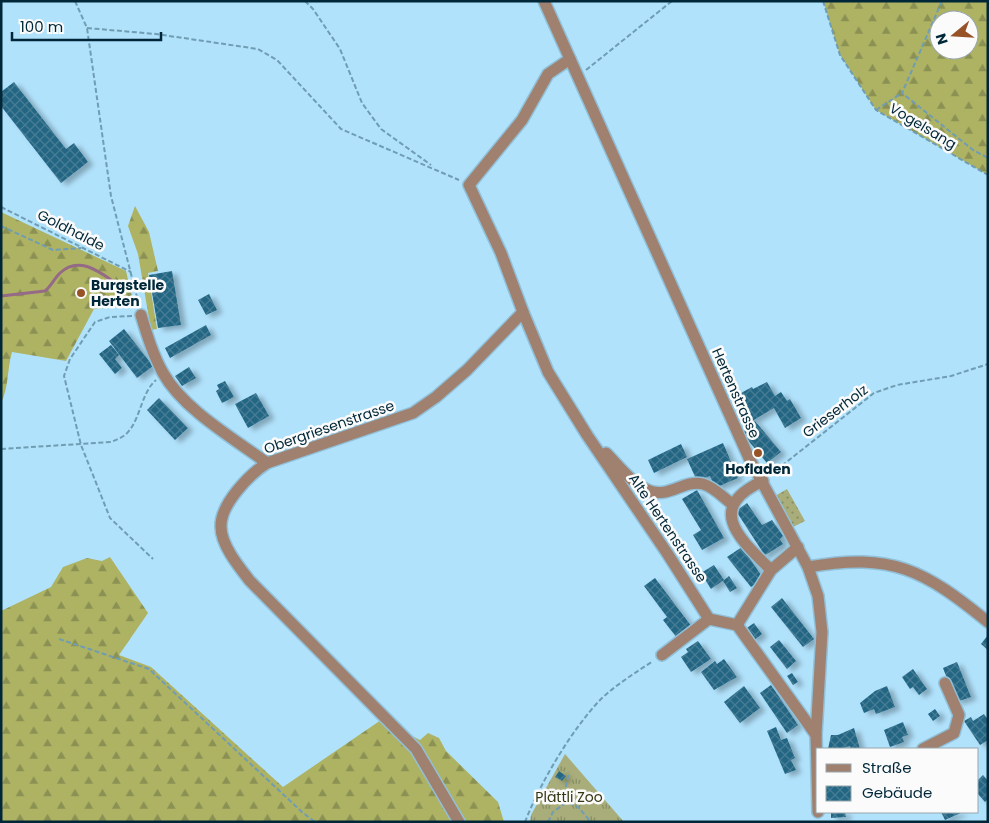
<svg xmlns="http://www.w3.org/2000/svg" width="989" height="823" viewBox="0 0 989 823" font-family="Poppins,sans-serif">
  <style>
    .grass { fill: url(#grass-tufts) }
    .forest { fill: url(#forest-firs); fill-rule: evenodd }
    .garden { fill: url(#garden-dots) }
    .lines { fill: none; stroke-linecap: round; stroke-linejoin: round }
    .stream { stroke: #946a87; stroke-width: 3 }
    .building { fill: url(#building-cross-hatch); filter: url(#shadow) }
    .minor-casing { stroke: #91c0d9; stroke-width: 14 }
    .path { stroke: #6f9db3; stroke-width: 2; stroke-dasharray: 5 2.5; stroke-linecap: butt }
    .minor { stroke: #a0816f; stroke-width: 11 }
    .poi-dot { fill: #975226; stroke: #fbfbfb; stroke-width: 2 }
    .labels { text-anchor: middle; stroke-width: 5; stroke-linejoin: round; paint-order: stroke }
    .street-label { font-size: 14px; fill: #002738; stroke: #fbfbfb }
    .poi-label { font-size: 14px; font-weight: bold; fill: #002738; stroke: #fbfbfb; text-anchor: start }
    .park-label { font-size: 14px; fill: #343613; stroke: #fbfbfb }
  </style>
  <defs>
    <pattern id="grass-tufts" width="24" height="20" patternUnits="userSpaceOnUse" patternTransform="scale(1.25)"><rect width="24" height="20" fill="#a9ad7a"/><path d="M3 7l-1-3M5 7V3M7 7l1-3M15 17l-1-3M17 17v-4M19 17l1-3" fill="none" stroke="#878d65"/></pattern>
    <pattern id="forest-firs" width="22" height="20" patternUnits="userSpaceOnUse" patternTransform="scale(1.25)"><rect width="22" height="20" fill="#aeb263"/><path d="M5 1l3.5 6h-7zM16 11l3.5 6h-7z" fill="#8b9153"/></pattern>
    <pattern id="garden-dots" width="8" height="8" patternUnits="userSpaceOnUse" patternTransform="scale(1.25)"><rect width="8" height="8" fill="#a9ad7a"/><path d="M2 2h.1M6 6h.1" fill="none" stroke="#878d65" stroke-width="1.8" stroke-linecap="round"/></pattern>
    <pattern id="building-cross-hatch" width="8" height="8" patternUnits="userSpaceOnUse" patternTransform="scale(1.25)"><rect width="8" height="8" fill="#226684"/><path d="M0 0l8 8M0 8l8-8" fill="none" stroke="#467c94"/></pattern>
    <filter id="shadow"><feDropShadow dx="5.5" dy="3" stdDeviation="2.5" flood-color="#0004"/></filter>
  </defs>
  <rect width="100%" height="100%" fill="#b1e2fc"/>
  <!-- grass -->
  <polygon class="grass" points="565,754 624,822 530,822 531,815"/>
  <!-- forest -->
  <g class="forest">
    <path d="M 823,1 L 988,1 L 988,175 L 876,110 L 840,55 ZM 939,20 L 969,20 L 969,50 L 939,50 Z"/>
    <polygon points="135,206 149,232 158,271 148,273 157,329 151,330 138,254 128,226"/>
    <path d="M 1,212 L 126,271 L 134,305 L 94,309 L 66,361 L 12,352 C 7,369 9,387 1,403 Z"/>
    <polygon points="110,557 148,613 119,655 151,667 283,787 381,720 420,740 428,733 439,738 446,751 498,802 504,822 1,822 1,611 51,587 63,567 87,558 102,561"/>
  </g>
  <!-- garden -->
  <polygon class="garden" points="787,489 805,521 793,527 775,496"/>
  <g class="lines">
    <!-- stream -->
    <path class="stream" d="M 1,296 L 45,291 C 51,286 54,279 60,273 C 80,254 102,274 120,286"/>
  </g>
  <!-- building -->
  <g class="building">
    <polygon points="14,82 66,149 74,143 88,162 61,183 1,106 1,92"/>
    <polygon points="172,271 181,325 158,328 149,275"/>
    <polygon points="209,294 217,310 206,315 198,300"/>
    <polygon points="206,325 211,335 170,358 165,348"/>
    <polygon points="124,329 153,366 137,378 109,341"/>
    <polygon points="111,345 119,355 115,359 122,368 115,374 99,354"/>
    <polygon points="189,367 196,378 182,386 175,376"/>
    <polygon points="225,381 234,397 222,403 216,391 219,389 217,385"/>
    <polygon points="767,382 775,396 781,392 787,401 790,399 801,418 785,428 774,408 747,424 732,398 752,387 753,389"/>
    <polygon points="256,393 269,416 248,428 235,404"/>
    <polygon points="159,398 188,428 175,440 147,410"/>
    <polygon points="755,421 781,452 767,463 741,432"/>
    <polygon points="723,443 738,478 715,488 710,476 697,481 687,459"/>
    <polygon points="681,444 687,457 654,473 648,460"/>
    <polygon points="697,490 724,538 702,550 693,535 701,530 682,499"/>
    <polygon points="747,503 762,525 772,520 783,536 780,539 783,544 762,557 760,553 762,551 736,511"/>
    <polygon points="742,547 763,578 751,587 727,557"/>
    <polygon points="714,565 724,580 711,589 701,573"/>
    <polygon points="729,576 737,588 730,592 723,581"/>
    <polygon points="655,578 692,627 677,638 663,620 667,617 644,586"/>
    <polygon points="782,598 814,639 803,647 771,607"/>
    <polygon points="754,623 762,634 753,641 744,630"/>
    <polygon points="988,635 988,650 981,644"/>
    <polygon points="779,640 796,661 787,669 770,647"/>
    <polygon points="698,641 711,659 691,672 681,657 688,652 686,649"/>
    <polygon points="724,659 737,677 714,690 701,672 715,661 717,664"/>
    <polygon points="957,662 971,697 956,702 943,668"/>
    <polygon points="913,669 927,689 919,695 913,687 910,689 902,677"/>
    <polygon points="792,673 798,682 793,685 787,676"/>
    <polygon points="771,685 798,725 787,733 760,693"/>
    <polygon points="744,686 760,708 740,723 724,702"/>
    <polygon points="887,686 895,707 876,714 874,709 864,713 860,703 875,691"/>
    <polygon points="935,709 940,716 933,721 928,714"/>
    <polygon points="984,714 988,720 988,740 980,745 964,721 971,717 973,721"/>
    <polygon points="903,722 908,735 902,737 904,742 890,747 884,730"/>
    <polygon points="776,727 781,740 787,738 795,758 791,760 796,770 785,774 767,731"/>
    <polygon points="854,728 860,749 851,749 850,746 840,749 828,749 831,735 838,735"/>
    <polygon points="559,771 566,776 562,781 555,777"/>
    <polygon points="983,775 988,781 988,799 985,802 978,794 978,780"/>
    <polygon points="831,812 845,812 846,817 831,818"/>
    <polygon points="941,812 963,812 945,820"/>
  </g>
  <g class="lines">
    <!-- minor casing -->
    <g class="minor-casing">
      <g id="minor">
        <polyline points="544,1 749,458 808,567 818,596 822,632 816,735 818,812"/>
        <polyline points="523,312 548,372 587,435 667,553 709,619 737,625 816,735"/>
        <path d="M 141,315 C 147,335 153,355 163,373 C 183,409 233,438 267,463"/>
        <path d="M 606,453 C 619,466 633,485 650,491 C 669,498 685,479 703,484 C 714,487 724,498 732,504"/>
        <path d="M 763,481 C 704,508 740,539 771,570"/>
        <path d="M 808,567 C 892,552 924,570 988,622"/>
        <polyline points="737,625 771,570 798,547"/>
        <polyline points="662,655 709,619"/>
        <polyline points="923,749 954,733 959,715 945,683"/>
        <path d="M 459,822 L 416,749 L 250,581 C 239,567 221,545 221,527 C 220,504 250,474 267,463 L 413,413 L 436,397 L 467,370 L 523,312 L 501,253 L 469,185 L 522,120 L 548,74 L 570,59"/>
      </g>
    </g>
    <!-- path -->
    <g class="path">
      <polyline points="75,1 87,28 111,196 139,305"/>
      <polyline points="305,1 313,9 340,49 362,103 381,129 431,165"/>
      <polyline points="823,1 840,55 876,110 988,175"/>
      <polyline points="942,1 902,93 973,150 988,158"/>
      <polyline points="87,28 156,34 258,49 277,60 341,129 459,180"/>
      <polyline points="586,70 672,1"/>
      <polyline points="876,110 902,93"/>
      <polyline points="1,207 131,272"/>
      <polyline points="1,226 53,250 81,248"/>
      <polyline points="132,316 110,317 95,322 70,359 64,376 81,445 110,518 153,559"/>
      <path d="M 1,449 L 111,442 C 116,440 121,438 125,435 C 141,421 140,394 156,380"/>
      <polyline points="770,475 874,393 897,385 951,376 988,364"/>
      <polyline points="59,639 149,669 302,812 315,822"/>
      <polyline points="567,802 566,787 569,772"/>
      <path d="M 525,822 C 540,783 572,729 601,699 C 617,684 635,673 653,661"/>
      <polyline points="548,822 553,812 567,802 578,807 591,822"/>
    </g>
    <!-- minor -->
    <use href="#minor" class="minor"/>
  </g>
  <!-- markers -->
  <g class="poi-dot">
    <circle cx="81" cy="293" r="5"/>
    <circle cx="758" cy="453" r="5"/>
  </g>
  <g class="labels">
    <!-- street labels -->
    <g class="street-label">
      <text transform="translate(923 126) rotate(31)" y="5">Vogelsang</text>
      <text transform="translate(71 230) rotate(27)" y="5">Goldhalde</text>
      <text transform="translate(736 393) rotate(66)" y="5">Hertenstrasse</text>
      <text transform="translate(835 411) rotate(-37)" y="5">Grieserholz</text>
      <text transform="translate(329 427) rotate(-19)" y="5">Obergriesenstrasse</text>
      <text transform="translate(668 528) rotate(56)" y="5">Alte Hertenstrasse</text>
    </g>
    <!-- poi labels -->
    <g class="poi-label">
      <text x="91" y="290">Burgstelle<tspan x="91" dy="16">Herten</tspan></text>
      <text x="758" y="474" text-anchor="middle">Hofladen</text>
    </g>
    <!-- park labels -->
    <g class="park-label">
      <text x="569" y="802">Plättli Zoo</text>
    </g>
  </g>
  <!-- border -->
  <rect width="989" height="823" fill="none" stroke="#002738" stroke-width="5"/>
  <!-- legend -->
  <rect x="816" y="748" width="162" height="65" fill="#fbfbfb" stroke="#97a6ad"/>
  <rect x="826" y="764" width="25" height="8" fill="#a0816f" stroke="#97a6ad"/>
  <text x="862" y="773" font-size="15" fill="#002738">Straße</text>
  <rect x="826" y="786" width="25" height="15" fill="url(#building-cross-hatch)" stroke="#97a6ad"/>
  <text x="862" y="798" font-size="15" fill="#002738">Gebäude</text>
  <!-- north arrow -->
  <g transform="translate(954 35) rotate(252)"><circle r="24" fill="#fbfbfb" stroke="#97a6ad"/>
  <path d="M0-4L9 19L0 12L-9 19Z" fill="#975226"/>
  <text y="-8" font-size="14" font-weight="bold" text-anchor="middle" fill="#002738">N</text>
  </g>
  <!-- scale -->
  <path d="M12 32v8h149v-8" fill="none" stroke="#002738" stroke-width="2.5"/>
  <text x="20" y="32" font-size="15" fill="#002738" stroke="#fbfbfb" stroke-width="4" paint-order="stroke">100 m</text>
</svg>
